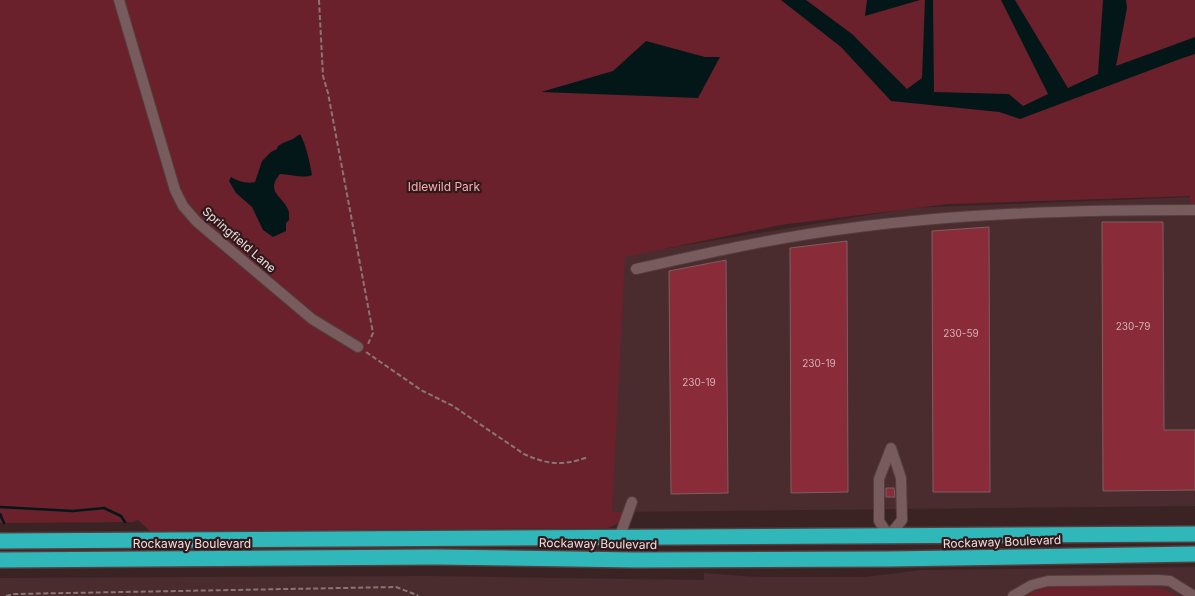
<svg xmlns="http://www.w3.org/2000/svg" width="1195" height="596" viewBox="0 0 1195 596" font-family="Inter,sans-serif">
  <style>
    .built { fill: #4a2c2e }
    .green { fill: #6b212c }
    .water { fill: #041718 }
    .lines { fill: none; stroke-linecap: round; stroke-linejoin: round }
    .stream { stroke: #041718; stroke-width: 2.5 }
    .building { fill: #8a2b39; stroke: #7c6061 }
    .minor-casing { stroke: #533e40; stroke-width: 12 }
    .highway-casing { stroke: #533e40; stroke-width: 18 }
    .path { stroke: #8a7576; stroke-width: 2; stroke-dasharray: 5 2.5; stroke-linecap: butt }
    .minor { stroke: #785c5d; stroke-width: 10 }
    .highway { stroke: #2fb7ba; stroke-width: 15 }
    .labels { text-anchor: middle; stroke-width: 4.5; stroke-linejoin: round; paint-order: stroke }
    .number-label { font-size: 10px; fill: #d6b2b6 }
    .park-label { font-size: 12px; fill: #feadb2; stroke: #30191b }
    .street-label { font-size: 12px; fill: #f0dfe0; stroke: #30191b }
  </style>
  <rect width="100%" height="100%" fill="#3b2324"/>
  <!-- built -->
  <g class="built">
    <polygon points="1193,197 1195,202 1195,506 612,512 619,256 912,208"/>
    <polygon points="1195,567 1195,596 0,596 0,578 430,576 704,580 704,573 756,577 866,577 921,570"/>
  </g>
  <!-- green -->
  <g class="green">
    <path d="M 0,0 L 1195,0 L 1195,206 L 1191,204 L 1190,196 L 948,204 L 780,225 L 625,257 L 612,512 L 624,512 C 623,522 616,525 608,528 L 150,531 L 138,520 L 133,522 L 0,523 Z"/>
    <polygon points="1056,586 1141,586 1160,588 1178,596 1025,596 1043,588"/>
  </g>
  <!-- water -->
  <g class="water">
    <polygon points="781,0 806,0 852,34 907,89 922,78 925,0 933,0 934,92 1009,94 1023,106 1048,94 1001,0 1015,0 1068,88 1098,74 1103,0 1126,0 1127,8 1116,66 1195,37 1195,54 1180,59 1020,119 999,112 891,101 841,47"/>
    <polygon points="867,0 920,0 865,16"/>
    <polygon points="646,41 705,57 720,57 698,98 541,92 613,71"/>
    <path d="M 300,134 C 306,144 310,164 312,175 C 303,179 290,174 280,174 C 264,193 285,197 289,212 C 289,215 289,218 289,220 L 286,223 L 286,231 L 273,237 L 263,230 L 252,207 L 236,193 L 229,181 L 231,177 C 238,181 247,184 255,182 L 262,161 L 271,152 L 277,149 L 278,146 L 283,143 L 293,139 Z"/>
  </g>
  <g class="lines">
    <!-- stream -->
    <g class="stream">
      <polyline points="0,507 73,511 104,508 121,516 125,522"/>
      <polyline points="0,514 4,523"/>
    </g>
  </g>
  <!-- building -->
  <g class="building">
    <polygon points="1102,222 1163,222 1164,430 1195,430 1195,490 1103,491"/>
    <polygon points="989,227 990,492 933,492 932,231"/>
    <polygon points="847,241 848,492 791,493 790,248"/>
    <polygon points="726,260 728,493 671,494 669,271"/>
    <polygon points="886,488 894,488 895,497 886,497"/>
  </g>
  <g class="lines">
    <!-- minor casing -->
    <g class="minor-casing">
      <g id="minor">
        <polyline points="119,0 175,190 183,206 197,222 312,319 358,347"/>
        <path d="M 636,269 C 707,253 778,237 851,228 C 964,213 1079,210 1194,210"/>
        <polygon points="891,448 901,478 902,520 889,536 879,521 879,479"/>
        <polyline points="619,538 632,502"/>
        <polyline points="1013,596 1032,585 1048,581 1159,580 1170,581 1194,596"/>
      </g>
    </g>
    <!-- highway casing -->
    <g class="highway-casing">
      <g id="highway">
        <polyline points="0,541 1195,534"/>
        <polyline points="0,560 436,557 635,560 889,559 1195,554"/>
      </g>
    </g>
    <!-- path -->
    <g class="path">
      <polyline points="319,0 323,76 328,93 373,333 368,344 366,345"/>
      <path d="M 366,352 L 421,390 L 453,406 L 524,454 C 548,465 563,466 588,457"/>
      <polyline points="6,596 14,594 396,587 417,595 418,596"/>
    </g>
    <!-- minor -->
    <use href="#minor" class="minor"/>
    <!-- highway -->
    <use href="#highway" class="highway"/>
  </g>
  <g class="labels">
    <!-- number labels -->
    <g class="number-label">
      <text x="1133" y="330">230-79</text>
      <text x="961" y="337">230-59</text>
      <text x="819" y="367">230-19</text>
      <text x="699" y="386">230-19</text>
    </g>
    <!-- park labels -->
    <g class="park-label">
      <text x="444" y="191">Idlewild Park</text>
    </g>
    <!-- street labels -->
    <g class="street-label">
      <text transform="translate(239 240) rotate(41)" y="4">Springfield Lane</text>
      <text transform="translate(1002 542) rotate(-2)" y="4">Rockaway Boulevard</text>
      <text x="192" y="548">Rockaway Boulevard</text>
      <text transform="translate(598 544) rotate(1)" y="4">Rockaway Boulevard</text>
    </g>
  </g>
</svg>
